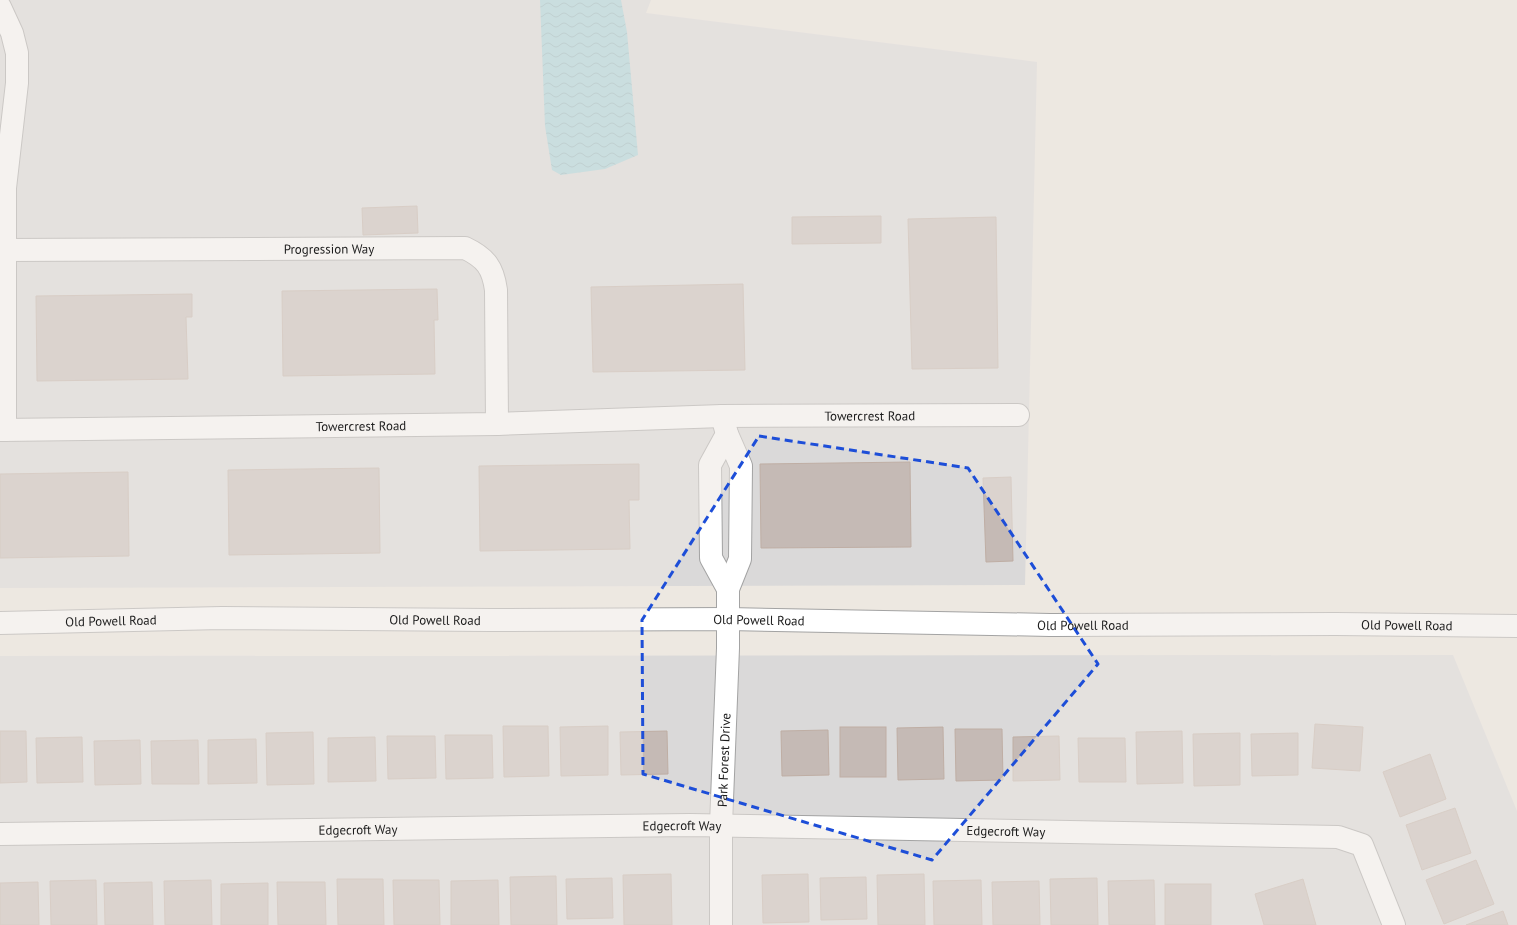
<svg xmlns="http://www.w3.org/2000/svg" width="1517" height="925" viewBox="0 0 1517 925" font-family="'PT Sans',sans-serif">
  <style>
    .residential { fill: #dad9d9 }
    .water { fill: url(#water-waves) }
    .building { fill: #c5bab5; stroke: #bfaea4 }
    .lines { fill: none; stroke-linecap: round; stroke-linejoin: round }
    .minor-casing { stroke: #a3a3a3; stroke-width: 24 }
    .minor { stroke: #fff; stroke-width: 22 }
    .marked { fill: none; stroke: #1d4ed8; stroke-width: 3; stroke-dasharray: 8 5; stroke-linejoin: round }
    .labels { text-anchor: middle; stroke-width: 4; stroke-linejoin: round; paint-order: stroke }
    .street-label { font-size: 13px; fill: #1c1c1c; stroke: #fff }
  </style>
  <defs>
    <pattern id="water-waves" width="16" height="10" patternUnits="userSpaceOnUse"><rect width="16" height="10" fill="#a1d2db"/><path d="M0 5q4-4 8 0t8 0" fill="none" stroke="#8ab4bb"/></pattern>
  </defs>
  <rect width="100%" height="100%" fill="#ede8e1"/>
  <!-- residential -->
  <g class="residential">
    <polygon points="0,0 651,0 646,13 1037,62 1025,585 0,588"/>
    <polygon points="1453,655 1517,811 1517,925 0,925 0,656"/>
  </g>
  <!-- water -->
  <polygon class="water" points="540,0 621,0 627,32 638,155 605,169 561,175 552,170 545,126"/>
  <!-- building -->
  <g class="building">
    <polygon points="417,206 418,233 363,235 362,208"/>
    <polygon points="881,216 881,243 792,244 792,217"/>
    <polygon points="996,217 998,368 912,369 908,219"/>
    <polygon points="743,284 745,370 593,372 591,287"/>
    <polygon points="437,289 438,320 434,320 435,374 283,376 282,291"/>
    <polygon points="192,294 192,317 186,317 188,379 37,381 36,296"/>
    <polygon points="910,462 911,547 761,548 760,464"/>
    <polygon points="639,464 639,500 629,500 630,549 480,551 479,466"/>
    <polygon points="379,468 380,553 229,555 228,470"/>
    <polygon points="128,472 129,556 0,558 0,474"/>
    <polygon points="1011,477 1013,561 986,562 983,478"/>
    <polygon points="1315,724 1363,727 1360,771 1312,768"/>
    <polygon points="503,726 548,726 549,776 504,777"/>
    <polygon points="608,726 608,775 561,776 560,727"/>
    <rect x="840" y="727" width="46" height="50"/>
    <polygon points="943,727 944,779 898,780 897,728"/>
    <polygon points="955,729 1002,729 1003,780 956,781"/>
    <polygon points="828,730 829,775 782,776 781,731"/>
    <polygon points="0,731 26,731 27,782 0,783"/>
    <polygon points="667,731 668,774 621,775 620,732"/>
    <polygon points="1182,731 1183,783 1137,784 1136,732"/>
    <polygon points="313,732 314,784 267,785 266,733"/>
    <polygon points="1240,733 1240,785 1194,786 1193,734"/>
    <polygon points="1298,733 1298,775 1252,776 1251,734"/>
    <polygon points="445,735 492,735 493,778 446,779"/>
    <polygon points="387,736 435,736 436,778 388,779"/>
    <polygon points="1059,736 1060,780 1013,781 1013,737"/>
    <polygon points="82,737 83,782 37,783 36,738"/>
    <polygon points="375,737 376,781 328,782 328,738"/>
    <polygon points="1078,738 1125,738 1126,782 1079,782"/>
    <polygon points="256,739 257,783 208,784 208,740"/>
    <polygon points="140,740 141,784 95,785 94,741"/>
    <polygon points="198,740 199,784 152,784 151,741"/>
    <polygon points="1430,754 1446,799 1400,817 1383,772"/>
    <polygon points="1455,808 1471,853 1422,870 1406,825"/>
    <polygon points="1476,860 1494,904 1444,924 1426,880"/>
    <polygon points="671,874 672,925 624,925 623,875"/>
    <polygon points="808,874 809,922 763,923 762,875"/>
    <polygon points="924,874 925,925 878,925 877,875"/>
    <polygon points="556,876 557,925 511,925 510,877"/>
    <polygon points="866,877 867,919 821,920 820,878"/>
    <polygon points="612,878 613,918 567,919 566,879"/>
    <polygon points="1097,878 1098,925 1051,925 1050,879"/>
    <polygon points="337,879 383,879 384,925 338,925"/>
    <polygon points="1303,879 1316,925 1264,925 1255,894"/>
    <polygon points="96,880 97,925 51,925 50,881"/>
    <polygon points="211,880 212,925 165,925 164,881"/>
    <polygon points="393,880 439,880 440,925 394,925"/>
    <polygon points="498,880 499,925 451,925 451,881"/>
    <polygon points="981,880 982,925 934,925 933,881"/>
    <polygon points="1154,880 1155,925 1109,925 1108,881"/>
    <polygon points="1039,881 1040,925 993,925 992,882"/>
    <polygon points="38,882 39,925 0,925 0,883"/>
    <polygon points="152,882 153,925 105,925 104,883"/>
    <polygon points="277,882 325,882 326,925 278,925"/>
    <polygon points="268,883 268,925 221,925 221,884"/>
    <rect x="1165" y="884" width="46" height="41"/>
    <polygon points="1503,911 1508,925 1466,925"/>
  </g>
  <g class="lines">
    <!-- minor casing -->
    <g class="minor-casing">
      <g id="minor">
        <polyline points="0,7 12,33 17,53 17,83 5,188 5,430"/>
        <path id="s1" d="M 4,250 L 465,248 C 486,258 493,268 496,290 L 497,424"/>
        <path id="s2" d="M 0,430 L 497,424 L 722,416 L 1018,415"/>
        <polyline points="727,434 710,465 711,558 728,589"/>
        <path id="s3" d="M 0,623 L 222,618 L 489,620 L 728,619 L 1050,625 L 1336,624 L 1517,626"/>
        <path id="s4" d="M 0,834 L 690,825 L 1338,837 L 1362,845 L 1394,925"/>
        <path id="s5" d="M 721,925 L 721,825 L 728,648 L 728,589 L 740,559 L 741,466 L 727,434 L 722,416"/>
      </g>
    </g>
    <!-- minor -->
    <use href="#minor" class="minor"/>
  </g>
  <!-- marked area -->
  <path d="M0 0H1517V925H0ZM 759,436 L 968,468 L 1098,664 L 932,860 L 643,774 L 642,620 Z" fill="#ede8e1" fill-opacity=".55" fill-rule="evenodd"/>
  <path class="marked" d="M 759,436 L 968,468 L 1098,664 L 932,860 L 643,774 L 642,620 Z"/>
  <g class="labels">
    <!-- street labels -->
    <g class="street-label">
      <text dy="5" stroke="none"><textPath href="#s1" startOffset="325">Progression Way</textPath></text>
      <text dy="5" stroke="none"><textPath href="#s2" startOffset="870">Towercrest Road</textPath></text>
      <text dy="5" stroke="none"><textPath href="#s2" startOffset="361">Towercrest Road</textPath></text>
      <text dy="5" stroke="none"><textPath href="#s3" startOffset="435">Old Powell Road</textPath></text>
      <text dy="5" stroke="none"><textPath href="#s3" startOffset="759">Old Powell Road</textPath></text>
      <text dy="5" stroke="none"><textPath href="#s3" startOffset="111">Old Powell Road</textPath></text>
      <text dy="5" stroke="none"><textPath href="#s3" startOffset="1083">Old Powell Road</textPath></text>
      <text dy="5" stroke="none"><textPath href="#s3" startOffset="1407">Old Powell Road</textPath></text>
      <text dy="5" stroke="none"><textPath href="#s5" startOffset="165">Park Forest Drive</textPath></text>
      <text dy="5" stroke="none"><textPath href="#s4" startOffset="682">Edgecroft Way</textPath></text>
      <text dy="5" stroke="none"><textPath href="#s4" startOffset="358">Edgecroft Way</textPath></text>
      <text dy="5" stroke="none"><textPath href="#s4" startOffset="1006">Edgecroft Way</textPath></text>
    </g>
  </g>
</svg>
